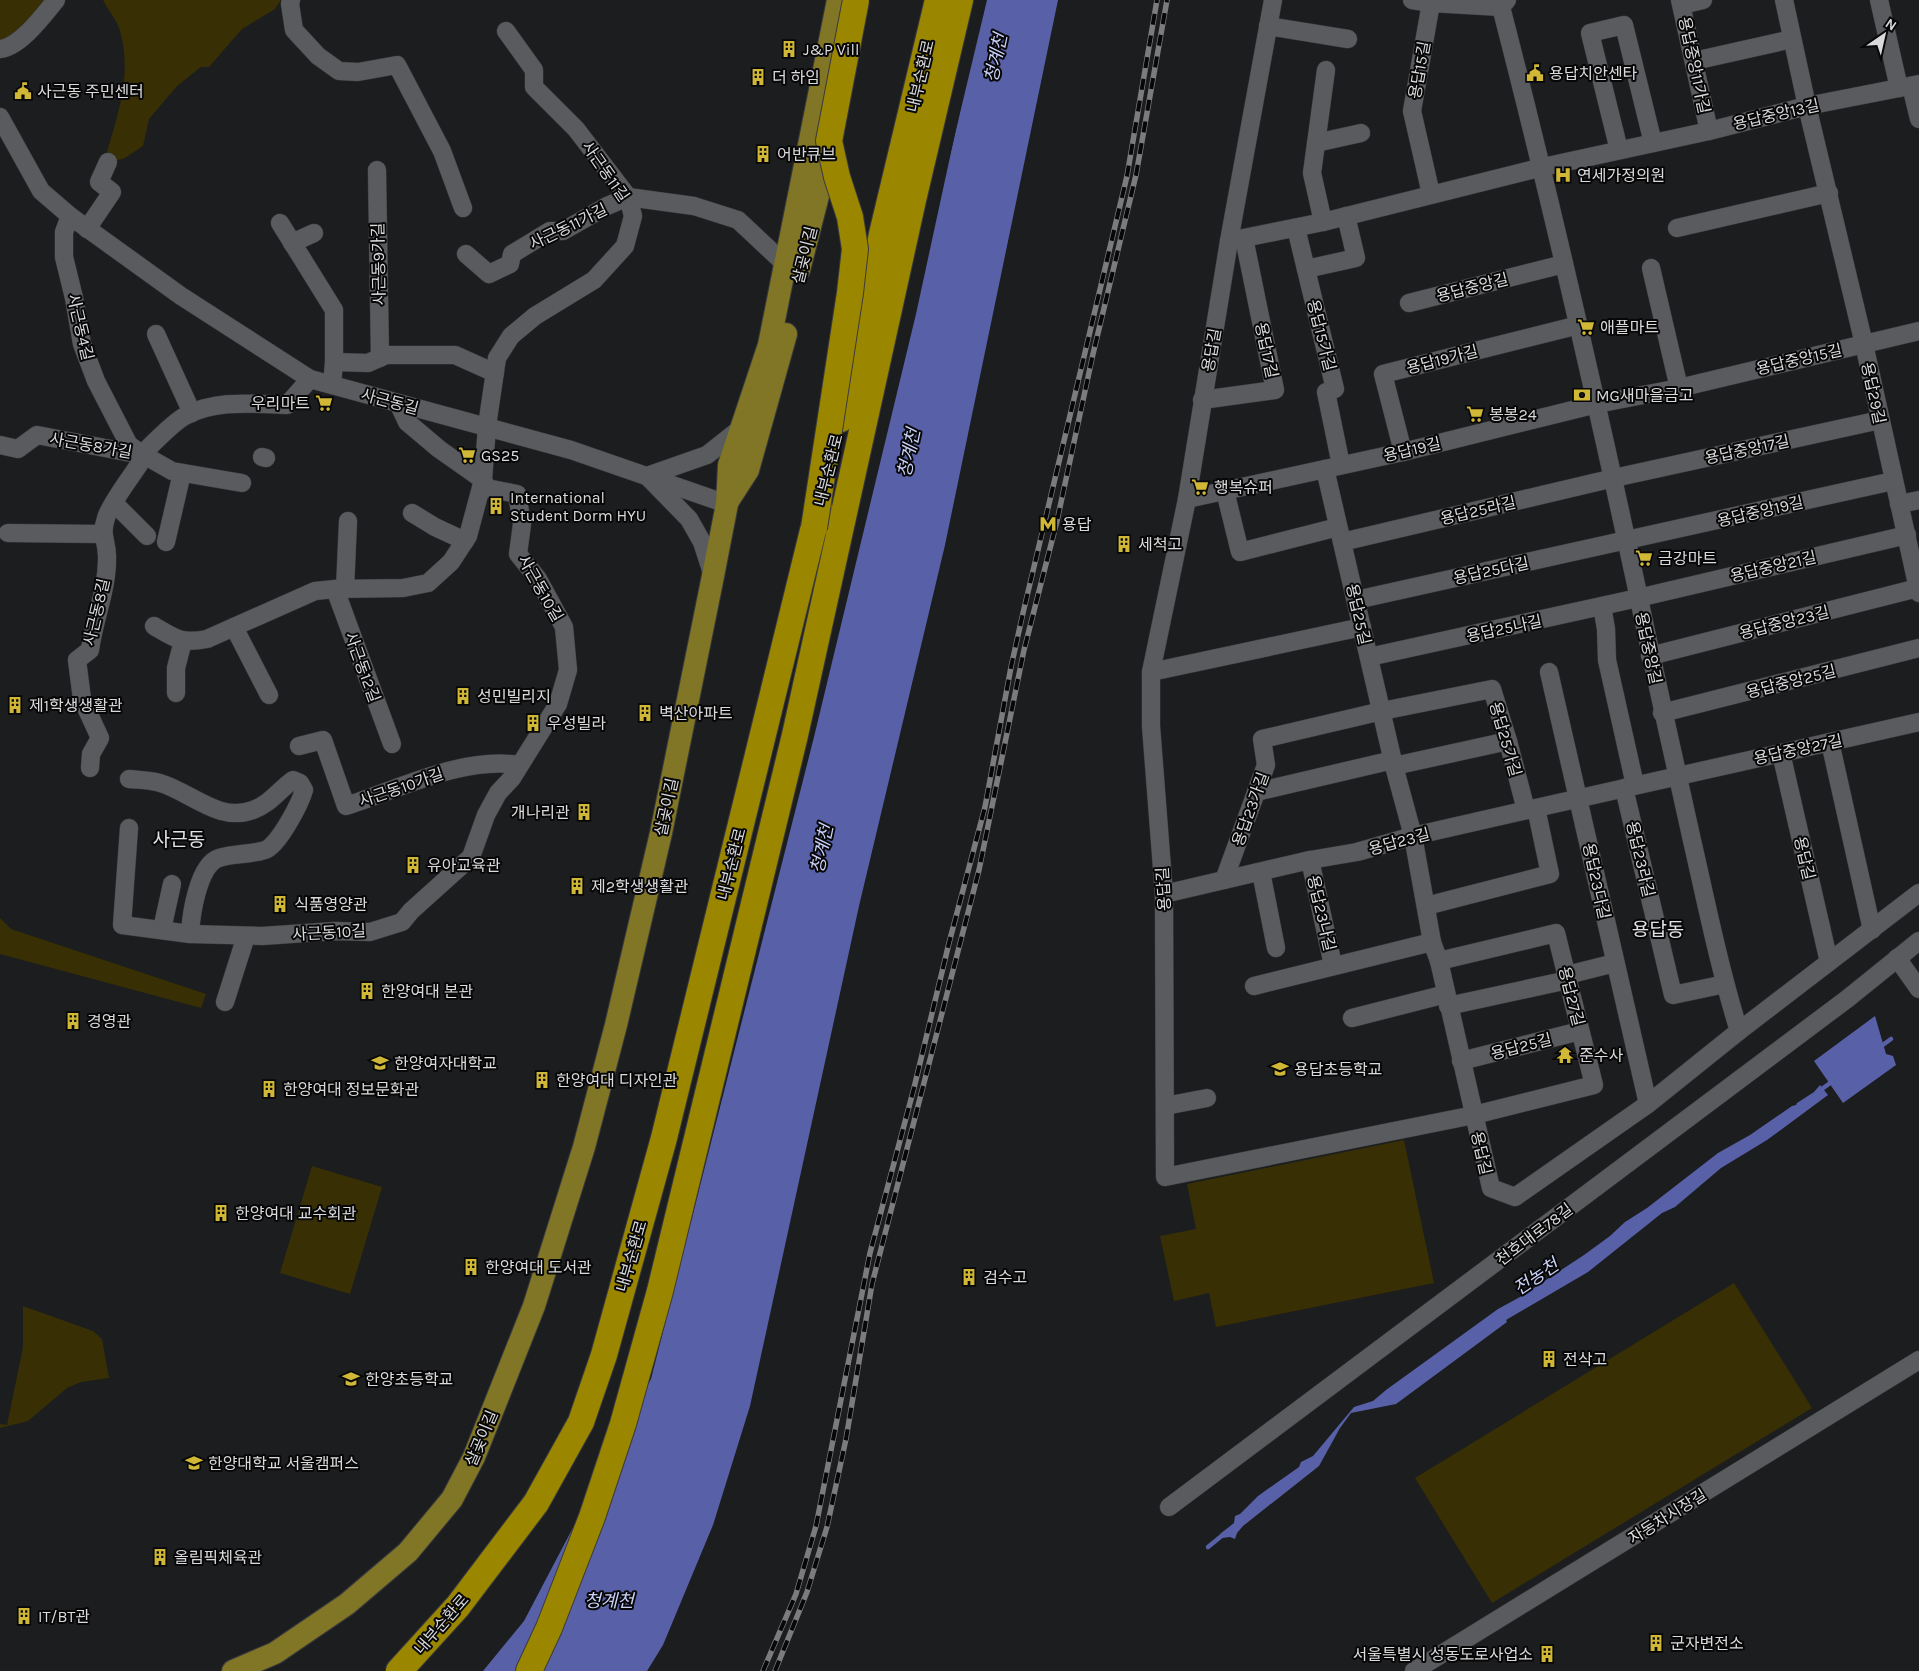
<svg xmlns="http://www.w3.org/2000/svg" width="1919" height="1671" viewBox="0 0 1919 1671" font-family="Karla,'Noto Sans KR',sans-serif">
  <style>
    .green { fill: #382f04 }
    .water { fill: #5861a7 }
    .pier { fill: #1c1d1f }
    .lines { fill: none; stroke-linecap: round; stroke-linejoin: round }
    .stream { stroke: #5861a7; stroke-width: 4.5 }
    .minor-casing { stroke: #3a3a3c; stroke-width: 19 }
    .major-casing { stroke: #3a3a3c; stroke-width: 24 }
    .highway-casing { stroke: #3a3a3c; stroke-width: 28 }
    .minor { stroke: #5a5b5e; stroke-width: 18 }
    .major { stroke: #817526; stroke-width: 22 }
    .highway { stroke: #9b8600; stroke-width: 26 }
    .rail-casing { stroke: #7c7c7e; stroke-width: 5.5 }
    .rail { stroke: #070708; stroke-width: 4; stroke-dasharray: 11; stroke-linecap: butt }
    .highway-bridge-casing { stroke: #3a3a3c; stroke-width: 28; stroke-linecap: butt }
    .highway-bridge { stroke: #9b8600; stroke-width: 26 }
    .labels { text-anchor: middle; stroke-width: 4; stroke-linejoin: round; paint-order: stroke }
    .poi-label { font-size: 16px; fill: #dadadc; stroke: #070708; text-anchor: start }
    .street-label { font-size: 16px; fill: #dadadc; stroke: #070708 }
    .water-label { font-size: 18px; font-style: italic; fill: #c9d1f9; stroke: #070708 }
    .quarter-label { font-size: 19px; fill: #e1e2e6; stroke: #070708 }
  </style>
  <rect width="100%" height="100%" fill="#1c1d1f"/>
  <!-- green -->
  <g class="green">
    <polygon points="0,0 66,0 27,43 4,58 0,57"/>
    <path d="M 103,0 L 281,0 L 275,9 L 242,29 L 209,67 L 201,67 L 177,86 L 149,119 L 143,146 L 125,158 L 111,162 L 107,152 C 119,111 132,73 120,31 C 117,20 108,10 103,0 Z"/>
    <polygon points="0,918 11,929 206,994 201,1008 0,954"/>
    <polygon points="1404,1140 1434,1283 1216,1327 1209,1293 1174,1301 1160,1236 1196,1229 1187,1184"/>
    <polygon points="312,1166 382,1187 350,1294 280,1273"/>
    <polygon points="1734,1283 1812,1408 1492,1603 1415,1478"/>
    <polygon points="23,1306 93,1331 102,1339 109,1378 81,1382 67,1388 28,1421 0,1428 0,1424 7,1425 23,1347"/>
  </g>
  <!-- water -->
  <g class="water">
    <polygon points="984,0 1058,0 945,545 859,906 750,1406 713,1525 663,1645 647,1671 483,1671 524,1621 651,1379 814,737 916,314"/>
    <polygon points="1875,1016 1886,1054 1893,1056 1896,1065 1843,1103 1814,1061"/>
    <polygon points="1820,1085 1828,1095 1767,1140 1721,1168 1675,1207 1662,1213 1588,1272 1506,1320 1507,1322 1396,1404 1351,1413 1340,1428 1319,1466 1243,1526 1237,1533 1235,1539 1230,1537 1222,1538 1220,1534 1234,1523 1235,1516 1240,1514 1258,1496 1299,1467 1301,1462 1313,1456 1354,1407 1373,1401 1386,1390 1498,1309 1520,1297 1584,1255 1610,1236 1625,1222 1647,1208 1718,1153 1750,1135 1792,1106 1796,1105 1797,1103 1814,1092"/>
  </g>
  <!-- pier -->
  <polygon class="pier" points="981,0 987,0 923,268"/>
  <g class="lines">
    <!-- stream -->
    <g class="stream">
      <polyline points="1880,1047 1891,1039"/>
      <polyline points="1819,1091 1833,1081"/>
      <polyline points="1208,1547 1224,1534"/>
    </g>
    <!-- minor casing -->
    <g class="minor-casing">
      <g id="minor">
        <polyline points="291,0 290,4 294,30 318,56 339,71 358,72 397,65 442,151 463,208"/>
        <polyline points="1273,0 1229,241 1187,499 1151,672 1151,726 1164,894 1165,1177 1474,1115 1594,1085 1556,933 1439,961"/>
        <polyline points="1412,0 1431,3 1501,7 1507,0"/>
        <path d="M 1501,0 L 1501,7 C 1551,200 1595,394 1637,589 C 1654,671 1673,754 1691,836 C 1706,901 1719,967 1739,1031"/>
        <polyline points="1680,0 1709,131"/>
        <polyline points="1784,0 1807,106 1864,344 1919,593"/>
        <polyline points="1879,0 1899,88"/>
        <polyline points="1431,3 1412,111 1431,194"/>
        <polyline points="1682,5 1703,0"/>
        <polyline points="1268,26 1348,39"/>
        <path d="M 0,49 C 20,47 43,16 56,0"/>
        <polyline points="1694,61 1792,39"/>
        <polyline points="1911,86 1919,119"/>
        <polyline points="0,117 41,191 70,216 181,296 310,379 571,450 727,504"/>
        <polyline points="1316,143 1361,133"/>
        <polyline points="1619,150 1590,33 1624,25 1653,143"/>
        <polyline points="377,170 380,358"/>
        <polyline points="628,197 694,206 738,220 785,264"/>
        <polyline points="70,216 64,232 64,257 74,298 82,344 96,381 129,445 142,454"/>
        <polyline points="1323,222 1312,173 1326,70"/>
        <polyline points="280,223 334,310 334,362 332,385"/>
        <polyline points="1296,228 1335,389 1326,392 1341,465"/>
        <polyline points="1677,228 1829,193"/>
        <polyline points="87,229 112,192 99,182 108,162"/>
        <polyline points="1229,241 1323,222 1543,167 1709,131 1807,106 1919,84"/>
        <polyline points="292,243 314,233"/>
        <polyline points="466,254 489,274 510,264 512,254 550,231 563,231 607,206 628,197"/>
        <polyline points="1651,268 1679,388"/>
        <polyline points="1306,269 1356,258 1346,216"/>
        <polyline points="1409,303 1564,264"/>
        <polyline points="156,334 192,413"/>
        <polyline points="334,362 368,363 386,355 455,355 495,373"/>
        <polyline points="1202,400 1275,390 1244,238"/>
        <polyline points="0,445 18,449 37,435 126,452 142,454 172,471 242,483"/>
        <polyline points="1403,452 1383,374 1579,325"/>
        <polyline points="262,457 266,458"/>
        <polyline points="1325,469 1394,766 1413,836 1432,942 1439,961 1491,1188 1515,1197 1648,1104 1739,1031 1919,893"/>
        <polyline points="1225,491 1240,552 1338,527"/>
        <polyline points="1187,499 1403,452 1597,404 1679,388 1919,331"/>
        <polyline points="114,503 147,536"/>
        <polyline points="1899,504 1919,500"/>
        <polyline points="412,513 435,527 465,541"/>
        <polyline points="8,533 102,534"/>
        <polyline points="166,542 182,473"/>
        <polyline points="1342,542 1614,478 1880,420"/>
        <polyline points="713,576 702,542 689,519 647,476 707,455 741,428"/>
        <polyline points="335,589 392,744"/>
        <polyline points="345,589 348,521"/>
        <polyline points="1356,600 1893,481"/>
        <polyline points="1602,606 1606,629 1607,660 1635,785"/>
        <path d="M 154,626 C 176,639 181,644 207,639 L 315,591 L 335,589 L 403,588 L 428,583 L 451,562 L 468,536 L 483,480 L 487,426 L 497,358 L 511,336 L 535,316 L 594,280 L 625,246 L 633,216 L 628,197 L 576,129 L 534,87 L 534,70 L 506,31"/>
        <polyline points="234,627 269,695"/>
        <polyline points="1650,656 1918,588"/>
        <polyline points="1369,657 1638,598 1907,535"/>
        <polyline points="1151,672 1362,627"/>
        <polyline points="1549,672 1648,1104"/>
        <polyline points="176,693 176,668 183,641"/>
        <polyline points="1662,713 1919,648"/>
        <polyline points="1830,742 1872,930"/>
        <path d="M 299,746 L 323,740 L 346,806 C 399,789 463,756 519,765"/>
        <polyline points="1781,753 1829,962"/>
        <polyline points="1394,766 1508,741"/>
        <path d="M 90,768 L 91,754 L 100,738 L 82,699 L 77,660 L 90,650 C 94,619 108,588 107,556 C 107,540 100,536 106,518 C 110,504 131,477 140,463 L 142,454 C 155,442 171,424 185,416 C 216,399 253,404 287,405 L 310,379"/>
        <path d="M 129,779 C 139,780 150,780 160,783 C 191,792 219,823 253,810 C 270,804 279,790 293,780 L 300,783 L 304,790 C 300,804 278,846 265,850 C 250,855 233,853 219,858 C 198,865 191,915 190,934"/>
        <polyline points="1624,788 1673,995 1725,984"/>
        <polyline points="1256,792 1393,760"/>
        <polyline points="129,828 122,925 190,934 262,936 335,931 370,932 402,922 411,911 471,857 486,815 498,793 512,778 558,704 568,670 564,627 538,579 518,554 522,524 517,494 487,488 483,480 439,449 407,422 398,403"/>
        <polyline points="1310,860 1333,965"/>
        <polyline points="1261,872 1276,948"/>
        <polyline points="1224,880 1266,765 1262,739 1382,711 1492,689 1508,741 1526,810"/>
        <polyline points="1164,894 1310,860 1357,852 1413,836 1536,808 1919,722"/>
        <polyline points="1426,906 1550,874 1536,808"/>
        <polyline points="162,929 172,884"/>
        <polyline points="1897,958 1919,989"/>
        <polyline points="1567,975 1615,963"/>
        <polyline points="1254,986 1432,942"/>
        <polyline points="225,1002 246,936"/>
        <polyline points="1448,1006 1568,980"/>
        <polyline points="1352,1018 1446,994"/>
        <polyline points="1461,1061 1580,1031"/>
        <polyline points="1165,1106 1207,1098"/>
        <polyline points="1169,1507 1847,999 1919,941"/>
        <polyline points="1414,1671 1919,1360"/>
      </g>
    </g>
    <!-- major casing -->
    <g class="major-casing">
      <g id="major">
        <polyline points="799,270 830,149"/>
        <polyline points="728,501 748,470 786,334"/>
        <polyline points="233,1671 275,1653 347,1604 408,1552 452,1499 474,1457 534,1306 584,1147 616,1025 661,833 713,576 727,504 729,465 769,345 838,0"/>
      </g>
    </g>
    <!-- highway casing -->
    <g class="highway-casing">
      <g id="highway">
        <polyline points="841,419 865,321 882,234 938,0"/>
        <polyline points="399,1671 458,1606 536,1503 581,1422 604,1355 664,1138 819,506"/>
        <polyline points="529,1671 549,1628 592,1517 623,1424 660,1291 795,735 913,200 960,0"/>
      </g>
    </g>
    <!-- minor -->
    <use href="#minor" class="minor"/>
    <!-- major -->
    <use href="#major" class="major"/>
    <!-- highway -->
    <use href="#highway" class="highway"/>
    <!-- rail casing -->
    <g class="rail-casing">
      <g id="rail">
        <polyline points="763,1671 796,1594 816,1526 870,1253 914,1088 949,943 985,807 1011,667 1023,613 1127,176 1157,0"/>
        <polyline points="775,1671 807,1592 827,1527 846,1439 872,1284 979,870 1024,650 1057,521 1093,354 1136,175 1167,0"/>
      </g>
    </g>
    <!-- rail -->
    <use href="#rail" class="rail"/>
    <!-- highway-bridge casing -->
    <g class="highway-bridge-casing">
      <polyline id="highway-bridge" points="814,528 850,293 855,249 850,217 837,177 829,141 856,0"/>
    </g>
    <!-- highway-bridge -->
    <use href="#highway-bridge" class="highway-bridge"/>
  </g>
  <!-- icons -->
  <defs>
    <g id="building-bare" transform="scale(1.35)"><path d="M-4-6H4V6H1V3H-1V6H-4ZM-2.5-4.3h1.7v1.8h-1.7ZM.8-4.3h1.7v1.8H.8ZM-2.5-1h1.7V.8h-1.7ZM.8-1h1.7V.8H.8Z" fill="#d0b836" stroke="#070708" stroke-width="2.5" paint-order="stroke"/></g>
    <g id="civic-bare" transform="scale(1.35)"><path d="M-.6-6.5H3V-4.5H.6V-3L4-1V1h2V6H-6V1h2V-1L-.6-3ZM-1.2 2.5V6h2.4V2.5Z" fill="#d0b836" stroke="#070708" stroke-width="2.5" paint-order="stroke"/></g>
    <g id="hospital-bare" transform="scale(1.35)"><path d="M-5-5h3v3.5h4V-5h3V5h-3V1.5h-4V5h-3Z" fill="#d0b836" stroke="#070708" stroke-width="2.5" paint-order="stroke"/></g>
    <g id="supermarket-bare" transform="scale(1.35)"><path d="M-6-5.5h2.5l.6 2H6L4.5 2H-2.5L-4.4-4H-6ZM-1.5 3.2a1.3 1.3 0 1 0 .1 0ZM3 3.2a1.3 1.3 0 1 0 .1 0Z" fill="#d0b836" stroke="#070708" stroke-width="2.5" paint-order="stroke"/></g>
    <g id="bank-bare" transform="scale(1.35)"><path d="M-6-4H6V4H-6ZM0-2.3a2.3 2.3 0 1 0 0 4.6a2.3 2.3 0 1 0 0-4.6Z" fill="#d0b836" stroke="#070708" stroke-width="2.5" paint-order="stroke"/></g>
    <g id="metro-bare" transform="scale(1.35)"><path d="M-5.5 5V-5H-3L0 0L3-5H5.5V5H3V-.5L0 4L-3-.5V5Z" fill="#d0b836" stroke="#070708" stroke-width="2.5" paint-order="stroke"/></g>
    <g id="temple-bare" transform="scale(1.35)"><path d="M0-6L5-2H3V0L6.5 2.5H4V6H1.5V3h-3V6H-4V2.5H-6.5L-3 0V-2H-5Z" fill="#d0b836" stroke="#070708" stroke-width="2.5" paint-order="stroke"/></g>
    <g id="university-bare" transform="scale(1.35)"><path d="M0-5L7-2L0 1L-7-2ZM-4 1L0 2.5L4 1V4Q0 6-4 4Z" fill="#d0b836" stroke="#070708" stroke-width="2.5" paint-order="stroke"/></g>
    <g id="school-bare" transform="scale(1.35)"><path d="M0-5L7-2L0 1L-7-2ZM-4 1L0 2.5L4 1V4Q0 6-4 4Z" fill="#d0b836" stroke="#070708" stroke-width="2.5" paint-order="stroke"/></g>
  </defs>
  <g fill-rule="evenodd">
    <use href="#building-bare" x="789" y="49"/>
    <use href="#civic-bare" x="1535" y="73"/>
    <use href="#building-bare" x="758" y="77"/>
    <use href="#civic-bare" x="23" y="91"/>
    <use href="#building-bare" x="763" y="154"/>
    <use href="#hospital-bare" x="1563" y="175"/>
    <use href="#supermarket-bare" x="1586" y="327"/>
    <use href="#bank-bare" x="1582" y="395"/>
    <use href="#supermarket-bare" x="324" y="403"/>
    <use href="#supermarket-bare" x="1475" y="414"/>
    <use href="#supermarket-bare" x="467" y="455"/>
    <use href="#supermarket-bare" x="1200" y="487"/>
    <use href="#building-bare" x="496" y="506"/>
    <use href="#metro-bare" x="1048" y="524"/>
    <use href="#building-bare" x="1124" y="544"/>
    <use href="#supermarket-bare" x="1644" y="558"/>
    <use href="#building-bare" x="463" y="696"/>
    <use href="#building-bare" x="15" y="705"/>
    <use href="#building-bare" x="645" y="713"/>
    <use href="#building-bare" x="533" y="723"/>
    <use href="#building-bare" x="584" y="812"/>
    <use href="#building-bare" x="413" y="865"/>
    <use href="#building-bare" x="577" y="886"/>
    <use href="#building-bare" x="280" y="904"/>
    <use href="#building-bare" x="367" y="991"/>
    <use href="#building-bare" x="73" y="1021"/>
    <use href="#temple-bare" x="1565" y="1055"/>
    <use href="#university-bare" x="380" y="1063"/>
    <use href="#school-bare" x="1280" y="1069"/>
    <use href="#building-bare" x="542" y="1080"/>
    <use href="#building-bare" x="269" y="1089"/>
    <use href="#building-bare" x="221" y="1213"/>
    <use href="#building-bare" x="471" y="1267"/>
    <use href="#building-bare" x="969" y="1277"/>
    <use href="#building-bare" x="1549" y="1359"/>
    <use href="#school-bare" x="351" y="1379"/>
    <use href="#university-bare" x="194" y="1463"/>
    <use href="#building-bare" x="160" y="1557"/>
    <use href="#building-bare" x="24" y="1616"/>
    <use href="#building-bare" x="1656" y="1643"/>
    <use href="#building-bare" x="1547" y="1654"/>
  </g>
  <g class="labels">
    <!-- poi labels -->
    <g class="poi-label">
      <text x="803" y="55">J&amp;P Vill</text>
      <text x="1549" y="79">용답치안센타</text>
      <text x="772" y="83">더 하임</text>
      <text x="37" y="97">사근동 주민센터</text>
      <text x="777" y="160">어반큐브</text>
      <text x="1577" y="181">연세가정의원</text>
      <text x="1600" y="333">애플마트</text>
      <text x="1596" y="401">MG새마을금고</text>
      <text x="310" y="409" text-anchor="end">우리마트</text>
      <text x="1489" y="420">봉봉24</text>
      <text x="481" y="461">GS25</text>
      <text x="1214" y="493">행복슈퍼</text>
      <text x="510" y="503">International<tspan x="510" dy="18">Student Dorm HYU</tspan></text>
      <text x="1062" y="530">용답</text>
      <text x="1138" y="550">세척고</text>
      <text x="1658" y="564">금강마트</text>
      <text x="477" y="702">성민빌리지</text>
      <text x="29" y="711">제1학생생활관</text>
      <text x="659" y="719">벽산아파트</text>
      <text x="547" y="729">우성빌라</text>
      <text x="570" y="818" text-anchor="end">개나리관</text>
      <text x="427" y="871">유아교육관</text>
      <text x="591" y="892">제2학생생활관</text>
      <text x="294" y="910">식품영양관</text>
      <text x="381" y="997">한양여대 본관</text>
      <text x="87" y="1027">경영관</text>
      <text x="1579" y="1061">준수사</text>
      <text x="394" y="1069">한양여자대학교</text>
      <text x="1294" y="1075">용답초등학교</text>
      <text x="556" y="1086">한양여대 디자인관</text>
      <text x="283" y="1095">한양여대 정보문화관</text>
      <text x="235" y="1219">한양여대 교수회관</text>
      <text x="485" y="1273">한양여대 도서관</text>
      <text x="983" y="1283">검수고</text>
      <text x="1563" y="1365">전삭고</text>
      <text x="365" y="1385">한양초등학교</text>
      <text x="208" y="1469">한양대학교 서울캠퍼스</text>
      <text x="174" y="1563">올림픽체육관</text>
      <text x="38" y="1622">IT/BT관</text>
      <text x="1670" y="1649">군자변전소</text>
      <text x="1533" y="1660" text-anchor="end">서울특별시 성동도로사업소</text>
    </g>
    <!-- street labels -->
    <g class="street-label">
      <text transform="translate(1695 65) rotate(78)" y="6">용답중앙11가길</text>
      <text transform="translate(1419 70) rotate(-80)" y="6">용답15길</text>
      <text transform="translate(920 76) rotate(-77)" y="6">내부순환로</text>
      <text transform="translate(1776 114) rotate(-13)" y="6">용답중앙13길</text>
      <text transform="translate(606 171) rotate(55)" y="6">사근동11길</text>
      <text transform="translate(568 226) rotate(-26)" y="6">사근동11가길</text>
      <text transform="translate(804 255) rotate(-76)" y="6">살곶이길</text>
      <text transform="translate(378 264) rotate(-91)" y="6">사근동9가길</text>
      <text transform="translate(1472 287) rotate(-14)" y="6">용답중앙길</text>
      <text transform="translate(81 327) rotate(77)" y="6">사근동4길</text>
      <text transform="translate(1322 335) rotate(76)" y="6">용답15가길</text>
      <text transform="translate(1211 350) rotate(-80)" y="6">용답길</text>
      <text transform="translate(1267 350) rotate(78)" y="6">용답17길</text>
      <text transform="translate(1442 359) rotate(-14)" y="6">용답19가길</text>
      <text transform="translate(1799 359) rotate(-13)" y="6">용답중앙15길</text>
      <text transform="translate(1874 393) rotate(78)" y="6">용답29길</text>
      <text transform="translate(390 401) rotate(15)" y="6">사근동길</text>
      <text transform="translate(91 445) rotate(10)" y="6">사근동8가길</text>
      <text transform="translate(1412 449) rotate(-13)" y="6">용답19길</text>
      <text transform="translate(1747 449) rotate(-12)" y="6">용답중앙17길</text>
      <text transform="translate(828 470) rotate(-76)" y="6">내부순환로</text>
      <text transform="translate(1478 510) rotate(-13)" y="6">용답25라길</text>
      <text transform="translate(1760 511) rotate(-13)" y="6">용답중앙19길</text>
      <text transform="translate(1773 566) rotate(-13)" y="6">용답중앙21길</text>
      <text transform="translate(1491 570) rotate(-12)" y="6">용답25다길</text>
      <text transform="translate(541 588) rotate(60)" y="6">사근동10길</text>
      <text transform="translate(96 612) rotate(-77)" y="6">사근동8길</text>
      <text transform="translate(1359 614) rotate(77)" y="6">용답25길</text>
      <text transform="translate(1784 622) rotate(-14)" y="6">용답중앙23길</text>
      <text transform="translate(1504 628) rotate(-12)" y="6">용답25나길</text>
      <text transform="translate(1649 648) rotate(78)" y="6">용답중앙길</text>
      <text transform="translate(363 667) rotate(70)" y="6">사근동12길</text>
      <text transform="translate(1791 681) rotate(-14)" y="6">용답중앙25길</text>
      <text transform="translate(1506 739) rotate(74)" y="6">용답25가길</text>
      <text transform="translate(1798 749) rotate(-12)" y="6">용답중앙27길</text>
      <text transform="translate(401 787) rotate(-19)" y="6">사근동10가길</text>
      <text transform="translate(666 807) rotate(-78)" y="6">살곶이길</text>
      <text transform="translate(1250 809) rotate(-70)" y="6">용답23가길</text>
      <text transform="translate(1399 841) rotate(-15)" y="6">용답23길</text>
      <text transform="translate(1805 858) rotate(77)" y="6">용답길</text>
      <text transform="translate(1641 859) rotate(77)" y="6">용답23라길</text>
      <text transform="translate(731 864) rotate(-76)" y="6">내부순환로</text>
      <text transform="translate(1597 881) rotate(78)" y="6">용답23다길</text>
      <text transform="translate(1163 889) rotate(-93)" y="6">용답길</text>
      <text transform="translate(1322 913) rotate(77)" y="6">용답23나길</text>
      <text transform="translate(329 932) rotate(-3)" y="6">사근동10길</text>
      <text transform="translate(1572 996) rotate(76)" y="6">용답27길</text>
      <text transform="translate(1521 1046) rotate(-14)" y="6">용답25길</text>
      <text transform="translate(1482 1153) rotate(77)" y="6">용답길</text>
      <text transform="translate(1534 1234) rotate(-37)" y="6">천호대로78길</text>
      <text transform="translate(631 1256) rotate(-74)" y="6">내부순환로</text>
      <text transform="translate(481 1438) rotate(-67)" y="6">살곶이길</text>
      <text transform="translate(1667 1516) rotate(-32)" y="6">자동차시장길</text>
      <text transform="translate(441 1624) rotate(-49)" y="6">내부순환로</text>
    </g>
    <!-- water labels -->
    <g class="water-label">
      <text transform="translate(996 58) rotate(-78)" y="6">청계천</text>
      <text transform="translate(909 453) rotate(-78)" y="6">청계천</text>
      <text transform="translate(822 849) rotate(-78)" y="6">청계천</text>
      <text transform="translate(1536 1277) rotate(-34)" y="6">전농천</text>
      <text x="609" y="1607">청계천</text>
    </g>
    <!-- quarter labels -->
    <g class="quarter-label">
      <text x="179" y="846">사근동</text>
      <text x="1658" y="936">용답동</text>
    </g>
  </g>
  <!-- north arrow -->
  <g transform="translate(1884 35) rotate(34)" stroke="#070708" stroke-width="4" paint-order="stroke">
  <path d="M0-4L9 19L0 12L-9 19Z" fill="#dadadc"/>
  <text y="-8" font-size="14" font-weight="bold" text-anchor="middle" fill="#dadadc">N</text>
  </g>
</svg>
